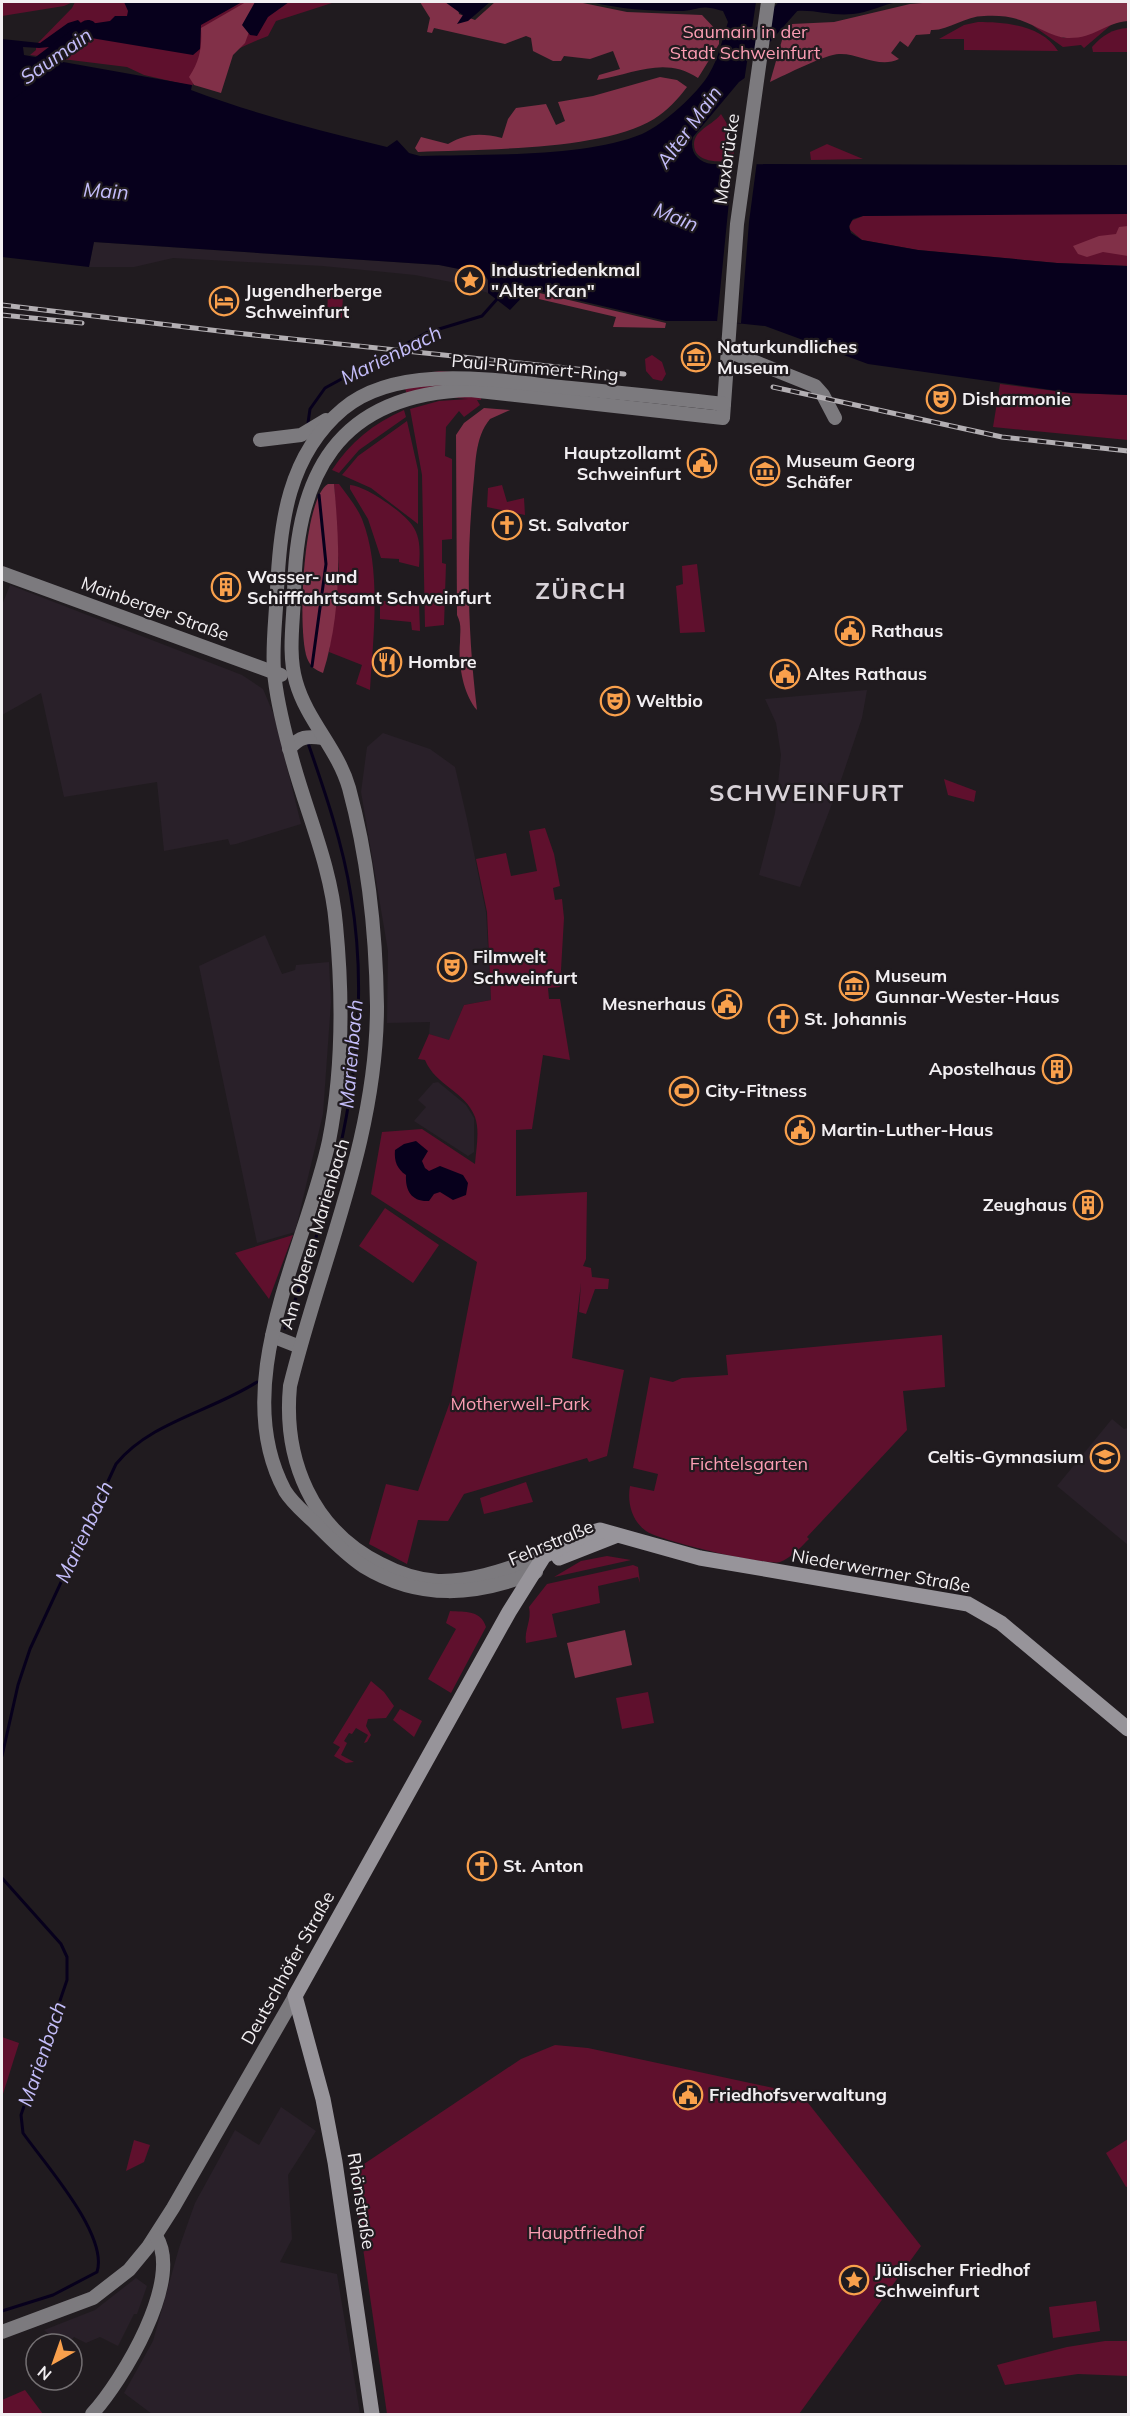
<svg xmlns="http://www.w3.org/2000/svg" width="1130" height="2416" viewBox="0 0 1130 2416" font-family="Mulish,sans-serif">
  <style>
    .built { fill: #292029 }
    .green { fill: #5f102d }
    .forest { fill: #813048 }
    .water { fill: #07001c }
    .pier { fill: #201b1f }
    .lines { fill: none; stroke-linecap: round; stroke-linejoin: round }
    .stream { stroke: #07001c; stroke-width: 3 }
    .river { stroke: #07001c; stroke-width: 20 }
    .secondary { stroke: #7c7a7e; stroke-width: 14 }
    .primary { stroke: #97949a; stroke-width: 15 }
    .rail-casing { stroke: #b3afb3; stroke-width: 5 }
    .rail { stroke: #201b1f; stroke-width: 3; stroke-dasharray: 9; stroke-linecap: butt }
    .labels { text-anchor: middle; stroke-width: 4.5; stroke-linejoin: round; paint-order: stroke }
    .park-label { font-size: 18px; fill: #fc9eb4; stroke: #201b1f }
    .street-label { font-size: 18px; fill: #f2eff2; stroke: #201b1f }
    .poi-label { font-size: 18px; font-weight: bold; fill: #f2eff2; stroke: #201b1f; text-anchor: start }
    .water-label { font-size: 20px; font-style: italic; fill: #c4bdfa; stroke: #201b1f }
    .district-label { font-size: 24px; font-weight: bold; letter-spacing: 1.5px; fill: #d8d2d8; stroke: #201b1f }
  </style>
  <rect width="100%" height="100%" fill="#201b1f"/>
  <!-- built -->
  <g class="built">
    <polygon points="94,242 439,265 484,274 488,280 488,293 461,284 415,275 323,266 173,258 134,267 89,267"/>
    <polygon points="10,585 242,675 263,689 274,715 301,824 236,844 230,845 228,839 164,851 157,782 64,797 41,693 2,715 2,605"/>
    <polygon points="867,690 862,718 840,783 800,887 759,875 775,813 781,755 776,723 765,699"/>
    <polygon points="383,733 430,749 455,767 467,819 486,912 491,1000 464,1005 449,1041 429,1034 430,1022 387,1023 388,951 361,792 367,747"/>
    <polygon points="265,935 282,974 295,970 296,965 329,962 331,1002 323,1114 295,1232 257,1243 199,966"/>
    <polygon points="438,1082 466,1105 474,1118 474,1152 468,1156 414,1121 426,1107 418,1100 433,1083"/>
    <polygon points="1112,1419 1124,1429 1128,1428 1128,1545 1057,1486"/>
    <polygon points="281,2107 316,2131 288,2175 292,2239 280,2262 337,2274 360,2414 152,2414 124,2393 153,2341 179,2248 195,2203 235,2130 259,2145"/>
    <polygon points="136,2278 147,2286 137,2314 134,2314 118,2346 100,2337 86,2343 74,2337 67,2344 60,2344 44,2330 95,2310"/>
  </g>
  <!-- green -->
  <g class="green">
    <polygon points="2,2 73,2 64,6 2,16"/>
    <path d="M 75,2 L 335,2 L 276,21 L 268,36 C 247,44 201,64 192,86 L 144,75 L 127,67 L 30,55 L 36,50 L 36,45 L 72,8 Z"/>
    <path d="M 978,22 C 1005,22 1042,25 1058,51 L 964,50 L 964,39 L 939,39 L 964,25 Z"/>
    <polygon points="1112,24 1084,48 1081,45 1063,47 1032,25 1064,38"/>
    <path d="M 1128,28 L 1128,52 L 1093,52 L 1092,47 C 1103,35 1112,29 1128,28 Z"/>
    <path d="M 721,114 L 732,132 L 722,149 L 725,151 L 735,143 L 733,162 C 720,161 694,164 694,144 C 694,139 697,134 701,131 C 707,125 716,121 721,114 Z"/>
    <polygon points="827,144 863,159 811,160 810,152"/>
    <polygon points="1035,213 1128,214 1128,266 1057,263 918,250 862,240 849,229 851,221 863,216"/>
    <polygon points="328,292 343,293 342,318 327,318"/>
    <polygon points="652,355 662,362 666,374 662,381 653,379 646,371 645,359"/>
    <polygon points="440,371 484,375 481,400 477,400 480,405 464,417 459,411 446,427 445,456 452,459 452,539 442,540 442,563 446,564 444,625 425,627 422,475 410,409 439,401 468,399 447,397 410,403 401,377"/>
    <polygon points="1000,384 1071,393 1128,395 1128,440 993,427"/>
    <path d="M 404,410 L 406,417 L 359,450 L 339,473 L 332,470 C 350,442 374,423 404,410 Z"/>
    <polygon points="407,421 418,470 418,524 371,488 342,475 358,456"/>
    <path d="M 334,484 L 339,484 C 347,495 357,507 362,519 C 382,569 373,638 370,690 L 356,684 L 362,665 L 329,652 L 339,573 Z"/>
    <path d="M 350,485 C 366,486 403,512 412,525 C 421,537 420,553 419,567 L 399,562 L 399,559 L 381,558 L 368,519 L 350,489 Z"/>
    <polygon points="502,485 507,502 524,498 525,515 487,507 488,488"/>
    <polygon points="697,564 705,632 680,633 676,586 683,584 682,566"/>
    <polygon points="380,601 419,602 420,631 412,630 411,622 380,619"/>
    <polygon points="944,779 976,791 974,802 948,795"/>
    <path d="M 545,828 L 554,854 L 560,886 L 553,888 L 555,900 L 562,899 L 564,918 L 560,987 L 548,988 L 549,999 L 560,999 L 570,1060 L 543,1055 L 532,1129 L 516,1130 L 516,1196 L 587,1192 L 586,1259 L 583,1266 L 591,1268 L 592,1277 L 609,1279 L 608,1289 L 595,1289 L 586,1314 L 579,1312 L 581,1283 L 572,1358 L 624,1370 L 607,1456 L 589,1462 L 587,1458 L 464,1494 L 448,1521 L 418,1520 L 407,1564 L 369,1544 L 386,1484 L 418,1491 L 450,1402 L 477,1262 L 371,1194 L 382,1132 L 422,1129 L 475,1164 C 476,1149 480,1131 475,1117 C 466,1092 435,1085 425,1060 L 418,1059 L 429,1034 L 449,1040 L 464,1005 L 491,1000 L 487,912 L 476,859 L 506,853 L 511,876 L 537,871 L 529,831 Z"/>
    <polygon points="385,1208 439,1245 413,1283 359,1246"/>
    <polygon points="293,1235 269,1299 235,1253"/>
    <path d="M 942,1335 L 945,1387 L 903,1391 L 907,1430 L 807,1537 L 809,1539 C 801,1547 791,1558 780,1562 C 766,1566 660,1541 646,1531 C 632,1521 627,1503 630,1486 L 654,1491 L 658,1474 L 633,1468 L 650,1377 L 673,1382 L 682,1378 L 728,1375 L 726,1355 Z"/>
    <polygon points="526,1482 533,1502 484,1514 480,1498"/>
    <polygon points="607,1556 631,1560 554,1577 581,1561"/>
    <path d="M 633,1565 L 638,1567 L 640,1583 L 638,1577 L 598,1586 L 600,1603 L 552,1614 L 557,1637 L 526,1643 C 524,1629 532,1621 529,1607 L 547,1584 Z"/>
    <path d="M 450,1611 C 465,1612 481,1610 486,1627 L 451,1693 L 428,1679 L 456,1629 L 446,1623 Z"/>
    <polygon points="371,1681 384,1692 394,1706 386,1718 368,1719 366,1726 371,1735 367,1742 364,1743 368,1735 356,1728 352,1734 349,1733 344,1741 347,1743 341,1755 354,1762 346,1763 334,1756 340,1747 333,1743"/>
    <polygon points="648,1692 654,1723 622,1729 616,1698"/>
    <polygon points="400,1709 422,1721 414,1737 393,1720"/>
    <polygon points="2,2037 19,2043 2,2097"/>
    <polygon points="555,2045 588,2048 801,2094 921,2246 799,2414 387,2414 352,2172 521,2059"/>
    <polygon points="1128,2139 1128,2186 1126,2187 1106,2153"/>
    <polygon points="134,2140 150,2145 144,2162 126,2171"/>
    <polygon points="1096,2301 1100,2331 1053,2338 1049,2307"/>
    <polygon points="1105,2341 1128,2341 1128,2376 1078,2374 1005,2385 997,2365 1067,2347"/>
    <polygon points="25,2390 43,2414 2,2414 2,2400"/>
  </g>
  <!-- forest -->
  <g class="forest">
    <path d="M 246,2 L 260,2 L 245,43 L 233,55 L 221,93 L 194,85 L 189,77 C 200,60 202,48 201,28 Z"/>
    <path d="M 420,2 L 457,2 L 459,14 L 475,20 L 495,2 L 578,2 L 627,12 L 702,15 L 719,33 L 719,44 L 698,78 C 664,56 635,74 597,80 L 599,75 L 620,69 L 613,51 L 590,59 L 564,56 L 561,61 L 553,61 L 533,51 L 531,38 L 526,36 L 505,44 L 434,28 L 432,33 L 427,32 L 430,18 Z"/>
    <path d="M 935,2 L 1128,2 L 1128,21 C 1104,23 1094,39 1067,38 C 1052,37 1035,25 1020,20 C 1010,16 995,15 984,16 C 965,16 948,31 931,30 L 930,34 L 916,35 L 908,47 L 900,41 L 891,53 L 899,59 C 879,69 859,53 839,54 C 826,54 785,75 770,82 L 784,33 L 792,24 L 834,22 L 910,4 Z"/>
    <path d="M 660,77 L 677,80 L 687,87 C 678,99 667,111 654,119 C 603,151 480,149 418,152 L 415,148 L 421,137 L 448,144 C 467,133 481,133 502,138 L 508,119 L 516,108 L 546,104 L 556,125 L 565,121 L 558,102 L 593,96 Z"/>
    <polygon points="1128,226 1128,256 1103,252 1087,257 1078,254 1073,246 1099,236 1116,234 1119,227"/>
    <polygon points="531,291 666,323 665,328 613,327 616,317 526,296"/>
    <path d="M 484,408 L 510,410 L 490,419 C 474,438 476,466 473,489 C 466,563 468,636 477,710 C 463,694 458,664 460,642 C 460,631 462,625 457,615 L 456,435 L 464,423 Z"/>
    <path d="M 328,484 L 334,484 C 340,547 342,612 323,673 C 315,670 310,666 307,658 C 297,631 303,498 328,484 Z"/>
    <polygon points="625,1630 632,1665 575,1678 567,1643"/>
  </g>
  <!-- water -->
  <g class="water">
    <path d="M 124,2 L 242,2 L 201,25 L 200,49 L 193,55 L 91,38 L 81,44 L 39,48 L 23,47 L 24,55 L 192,85 L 191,90 C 255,114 320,131 387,147 L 397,140 L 409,153 L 420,156 C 483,154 584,158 642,134 C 663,125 698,93 709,74 C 719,58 722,39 728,22 L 723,11 C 697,3 700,11 678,11 C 648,11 620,9 591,2 L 899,2 C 883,4 868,13 853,14 C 823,17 805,3 774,17 L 749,75 L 739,82 L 693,137 C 689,151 697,162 712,164 L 1128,165 L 1128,214 L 863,216 L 853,219 L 849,226 L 851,233 L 862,240 L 918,250 L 1057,263 L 1128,266 L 1128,395 L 1072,393 L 868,364 L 765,326 L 716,321 L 666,321 L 530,289 L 510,310 L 488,293 L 488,280 L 484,274 L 439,265 L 94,242 L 89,267 L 2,257 L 2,39 L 40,43 L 68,23 L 78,20 L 83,25 L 110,21 L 115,16 L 127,16 L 128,11 Z"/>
    <polygon points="255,2 289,2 268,17 257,36 250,35 242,25"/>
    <polygon points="445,2 490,2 468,21 457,24 463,15"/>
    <path d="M 416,1141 L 428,1151 L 422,1161 L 425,1168 L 429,1171 L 440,1166 L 463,1175 L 468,1183 L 466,1195 L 453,1200 L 440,1192 L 434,1194 L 429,1201 C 412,1202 405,1191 406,1175 C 397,1169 394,1161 395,1150 L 404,1144 Z"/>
  </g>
  <!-- pier -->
  <g class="pier">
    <polygon points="756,2 780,2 777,19 766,35 751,76 744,82"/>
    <polygon points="733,161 757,161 749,222 741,323 717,322"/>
  </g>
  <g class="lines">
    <!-- stream -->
    <g class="stream">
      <polyline points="308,423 310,409 325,388 426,333 482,316 498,298"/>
      <polyline points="312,666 326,564 319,495"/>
      <path d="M 285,1328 C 336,1191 376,1043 351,896 C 343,844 325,792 308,743"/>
      <path d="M 2,1756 L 18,1685 L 30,1649 L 116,1464 C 150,1422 212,1411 257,1382"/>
      <path d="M 2,1878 L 61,1944 L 67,1957 L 67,1980 L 21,2115 L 23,2133 C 44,2163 109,2235 97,2272 L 53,2295 L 2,2311"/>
    </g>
    <!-- river -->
    <g class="river">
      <polyline points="754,45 792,2"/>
      <polyline points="2,95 88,30"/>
    </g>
    <!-- secondary -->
    <g class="secondary">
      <polyline points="728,351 815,386 823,395 835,418"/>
      <polyline points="260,440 301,435 326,420"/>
      <polyline points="2,573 281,675"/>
      <path d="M 289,749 C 300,736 307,736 323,738"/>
      <polyline points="272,1336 300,1347"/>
      <path d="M 544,1556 C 509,1568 475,1582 438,1581 C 418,1580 398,1573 381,1564 C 312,1530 283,1460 290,1386 C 321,1259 377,1140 377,1006 C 376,934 368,858 349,788 C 338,749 307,721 296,682 C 288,655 293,624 294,597 C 295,475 337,394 470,390 L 723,418 L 737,224 L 768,2"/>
      <path d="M 536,1572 C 476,1596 420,1601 363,1566 C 345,1554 331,1539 316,1524 C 305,1513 293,1504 285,1491 C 227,1384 306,1248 329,1141 C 343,1070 343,997 336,925 C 331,864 305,810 290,751 C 283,725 276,698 274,671 C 272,645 276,616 277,590 C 280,523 288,455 343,409 C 400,361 503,382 571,388 C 622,393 673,398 724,404"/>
      <polyline points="2,2332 93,2298 129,2270 148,2247 173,2208 295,1996"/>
      <path d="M 92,2414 C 122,2381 184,2280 156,2236"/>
    </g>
    <!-- primary -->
    <g class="primary">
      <polyline points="559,1558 615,1536"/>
      <polyline points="372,2414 335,2162 323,2099 295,1996 509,1612 544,1556 586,1534 600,1530 700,1558 968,1604 1001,1623 1128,1729"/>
    </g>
    <!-- rail casing -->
    <g class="rail-casing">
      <g id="rail">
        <polyline points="2,305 236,333 624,374"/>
        <polyline points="2,315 82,323"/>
        <polyline points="773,387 1002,437 1128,451"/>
      </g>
    </g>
    <!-- rail -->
    <use href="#rail" class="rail"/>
  </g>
  <!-- icons -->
  <defs>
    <g id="sight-ring" transform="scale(1.5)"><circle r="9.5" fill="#201b1f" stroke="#f9a04c" stroke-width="1.5"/><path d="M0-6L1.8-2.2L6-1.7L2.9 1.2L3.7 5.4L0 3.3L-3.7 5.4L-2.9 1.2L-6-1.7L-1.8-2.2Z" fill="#f9a04c"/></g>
    <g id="hotel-ring" transform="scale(1.5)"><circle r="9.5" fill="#201b1f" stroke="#f9a04c" stroke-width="1.5"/><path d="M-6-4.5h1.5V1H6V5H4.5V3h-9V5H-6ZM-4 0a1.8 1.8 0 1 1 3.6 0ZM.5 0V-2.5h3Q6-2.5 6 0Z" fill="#f9a04c"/></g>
    <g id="museum-ring" transform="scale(1.5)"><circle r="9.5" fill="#201b1f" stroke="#f9a04c" stroke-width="1.5"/><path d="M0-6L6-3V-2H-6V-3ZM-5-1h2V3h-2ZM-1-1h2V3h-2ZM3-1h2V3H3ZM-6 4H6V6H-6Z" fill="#f9a04c"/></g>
    <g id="theatre-ring" transform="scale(1.5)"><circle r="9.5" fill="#201b1f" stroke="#f9a04c" stroke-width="1.5"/><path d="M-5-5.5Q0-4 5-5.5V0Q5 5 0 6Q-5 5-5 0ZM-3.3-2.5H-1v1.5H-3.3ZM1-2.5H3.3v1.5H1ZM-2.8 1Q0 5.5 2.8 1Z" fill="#f9a04c"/></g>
    <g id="civic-ring" transform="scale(1.5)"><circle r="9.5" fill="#201b1f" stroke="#f9a04c" stroke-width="1.5"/><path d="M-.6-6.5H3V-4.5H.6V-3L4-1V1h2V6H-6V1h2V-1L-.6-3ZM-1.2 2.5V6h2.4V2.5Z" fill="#f9a04c"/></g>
    <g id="church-ring" transform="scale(1.5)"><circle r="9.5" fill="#201b1f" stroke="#f9a04c" stroke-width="1.5"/><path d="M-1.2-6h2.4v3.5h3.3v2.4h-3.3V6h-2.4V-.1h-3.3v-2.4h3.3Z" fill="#f9a04c"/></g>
    <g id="building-ring" transform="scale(1.5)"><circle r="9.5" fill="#201b1f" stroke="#f9a04c" stroke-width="1.5"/><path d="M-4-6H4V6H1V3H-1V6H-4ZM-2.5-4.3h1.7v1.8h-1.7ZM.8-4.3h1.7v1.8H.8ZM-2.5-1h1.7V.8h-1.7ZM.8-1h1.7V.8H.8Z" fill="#f9a04c"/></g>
    <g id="restaurant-ring" transform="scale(1.5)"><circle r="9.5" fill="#201b1f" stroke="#f9a04c" stroke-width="1.5"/><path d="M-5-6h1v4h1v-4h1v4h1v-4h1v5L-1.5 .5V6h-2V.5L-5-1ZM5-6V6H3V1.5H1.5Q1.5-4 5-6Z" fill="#f9a04c"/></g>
    <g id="stadium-ring" transform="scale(1.5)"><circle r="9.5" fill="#201b1f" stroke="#f9a04c" stroke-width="1.5"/><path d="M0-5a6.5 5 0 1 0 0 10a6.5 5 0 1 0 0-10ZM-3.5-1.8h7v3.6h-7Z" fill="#f9a04c"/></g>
    <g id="school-ring" transform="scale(1.5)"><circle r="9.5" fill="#201b1f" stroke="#f9a04c" stroke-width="1.5"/><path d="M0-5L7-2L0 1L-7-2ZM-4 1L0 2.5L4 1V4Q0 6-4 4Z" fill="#f9a04c"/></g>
  </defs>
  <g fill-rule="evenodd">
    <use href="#sight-ring" x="470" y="280"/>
    <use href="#hotel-ring" x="224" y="301"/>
    <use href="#museum-ring" x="696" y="357"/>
    <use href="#theatre-ring" x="941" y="399"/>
    <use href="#civic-ring" x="702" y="463"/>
    <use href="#museum-ring" x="765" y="471"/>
    <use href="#church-ring" x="507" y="525"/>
    <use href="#building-ring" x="226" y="587"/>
    <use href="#civic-ring" x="850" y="631"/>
    <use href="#restaurant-ring" x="387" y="662"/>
    <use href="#civic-ring" x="785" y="674"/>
    <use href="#theatre-ring" x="615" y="701"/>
    <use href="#theatre-ring" x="452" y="967"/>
    <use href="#museum-ring" x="854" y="986"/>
    <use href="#civic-ring" x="727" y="1004"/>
    <use href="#church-ring" x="783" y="1019"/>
    <use href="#building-ring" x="1057" y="1069"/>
    <use href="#stadium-ring" x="684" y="1091"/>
    <use href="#civic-ring" x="800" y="1130"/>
    <use href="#building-ring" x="1088" y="1205"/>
    <use href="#school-ring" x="1105" y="1457"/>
    <use href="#church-ring" x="482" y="1866"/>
    <use href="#civic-ring" x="688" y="2095"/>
    <use href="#sight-ring" x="854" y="2280"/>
  </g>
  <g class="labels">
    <!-- park labels -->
    <g class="park-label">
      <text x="745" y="38">Saumain in der<tspan x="745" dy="21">Stadt Schweinfurt</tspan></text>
      <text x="520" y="1410">Motherwell-Park</text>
      <text x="749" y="1470">Fichtelsgarten</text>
      <text x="586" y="2239">Hauptfriedhof</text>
    </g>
    <!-- street labels -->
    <g class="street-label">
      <text transform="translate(727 159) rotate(-82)" y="6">Maxbrücke</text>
      <text transform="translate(535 368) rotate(5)" y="6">Paul-Rummert-Ring</text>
      <text transform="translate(155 609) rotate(20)" y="6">Mainberger Straße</text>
      <text transform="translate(315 1234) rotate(-73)" y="6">Am Oberen Marienbach</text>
      <text transform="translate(551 1543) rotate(-23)" y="6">Fehrstraße</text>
      <text transform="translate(881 1571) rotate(10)" y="6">Niederwerrner Straße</text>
      <text transform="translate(288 1968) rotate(-61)" y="6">Deutschhöfer Straße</text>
      <text transform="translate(361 2201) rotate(81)" y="6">Rhönstraße</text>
    </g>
    <!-- poi labels -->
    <g class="poi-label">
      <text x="491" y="276">Industriedenkmal<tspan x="491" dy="21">"Alter Kran"</tspan></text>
      <text x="245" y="297">Jugendherberge<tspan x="245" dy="21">Schweinfurt</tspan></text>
      <text x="717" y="353">Naturkundliches<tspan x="717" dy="21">Museum</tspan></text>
      <text x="962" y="405">Disharmonie</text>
      <text x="681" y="459" text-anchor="end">Hauptzollamt<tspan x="681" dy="21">Schweinfurt</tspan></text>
      <text x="786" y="467">Museum Georg<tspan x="786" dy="21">Schäfer</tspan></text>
      <text x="528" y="531">St. Salvator</text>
      <text x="247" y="583">Wasser- und<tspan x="247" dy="21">Schifffahrtsamt Schweinfurt</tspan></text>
      <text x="871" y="637">Rathaus</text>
      <text x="408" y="668">Hombre</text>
      <text x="806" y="680">Altes Rathaus</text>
      <text x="636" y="707">Weltbio</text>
      <text x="473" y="963">Filmwelt<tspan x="473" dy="21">Schweinfurt</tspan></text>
      <text x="875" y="982">Museum<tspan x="875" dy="21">Gunnar-Wester-Haus</tspan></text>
      <text x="706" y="1010" text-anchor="end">Mesnerhaus</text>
      <text x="804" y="1025">St. Johannis</text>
      <text x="1036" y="1075" text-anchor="end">Apostelhaus</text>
      <text x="705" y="1097">City-Fitness</text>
      <text x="821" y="1136">Martin-Luther-Haus</text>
      <text x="1067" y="1211" text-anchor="end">Zeughaus</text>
      <text x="1084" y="1463" text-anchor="end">Celtis-Gymnasium</text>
      <text x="503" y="1872">St. Anton</text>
      <text x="709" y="2101">Friedhofsverwaltung</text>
      <text x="875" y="2276">Jüdischer Friedhof<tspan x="875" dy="21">Schweinfurt</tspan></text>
    </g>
    <!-- water labels -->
    <g class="water-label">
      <text transform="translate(56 56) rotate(-35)" y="7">Saumain</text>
      <text transform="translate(689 127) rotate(-54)" y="7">Alter Main</text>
      <text transform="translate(106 191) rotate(4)" y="7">Main</text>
      <text transform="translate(676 217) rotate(22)" y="7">Main</text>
      <text transform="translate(391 355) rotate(-26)" y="7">Marienbach</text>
      <text transform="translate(351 1054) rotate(-85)" y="7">Marienbach</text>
      <text transform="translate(84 1532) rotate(-65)" y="7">Marienbach</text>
      <text transform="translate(42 2054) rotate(-71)" y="7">Marienbach</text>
    </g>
    <!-- district labels -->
    <g class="district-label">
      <text x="581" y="599">ZÜRCH</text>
      <text x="807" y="801">SCHWEINFURT</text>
    </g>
  </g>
  <!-- border -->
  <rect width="1130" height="2416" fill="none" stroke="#f2eff2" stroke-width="6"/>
  <!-- north arrow -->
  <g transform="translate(54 2362) rotate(220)"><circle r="28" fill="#201b1f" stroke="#747073" stroke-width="1.5"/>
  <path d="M0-4.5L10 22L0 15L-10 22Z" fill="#f9a04c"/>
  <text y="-9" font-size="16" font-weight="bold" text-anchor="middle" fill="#f2eff2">N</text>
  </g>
</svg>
